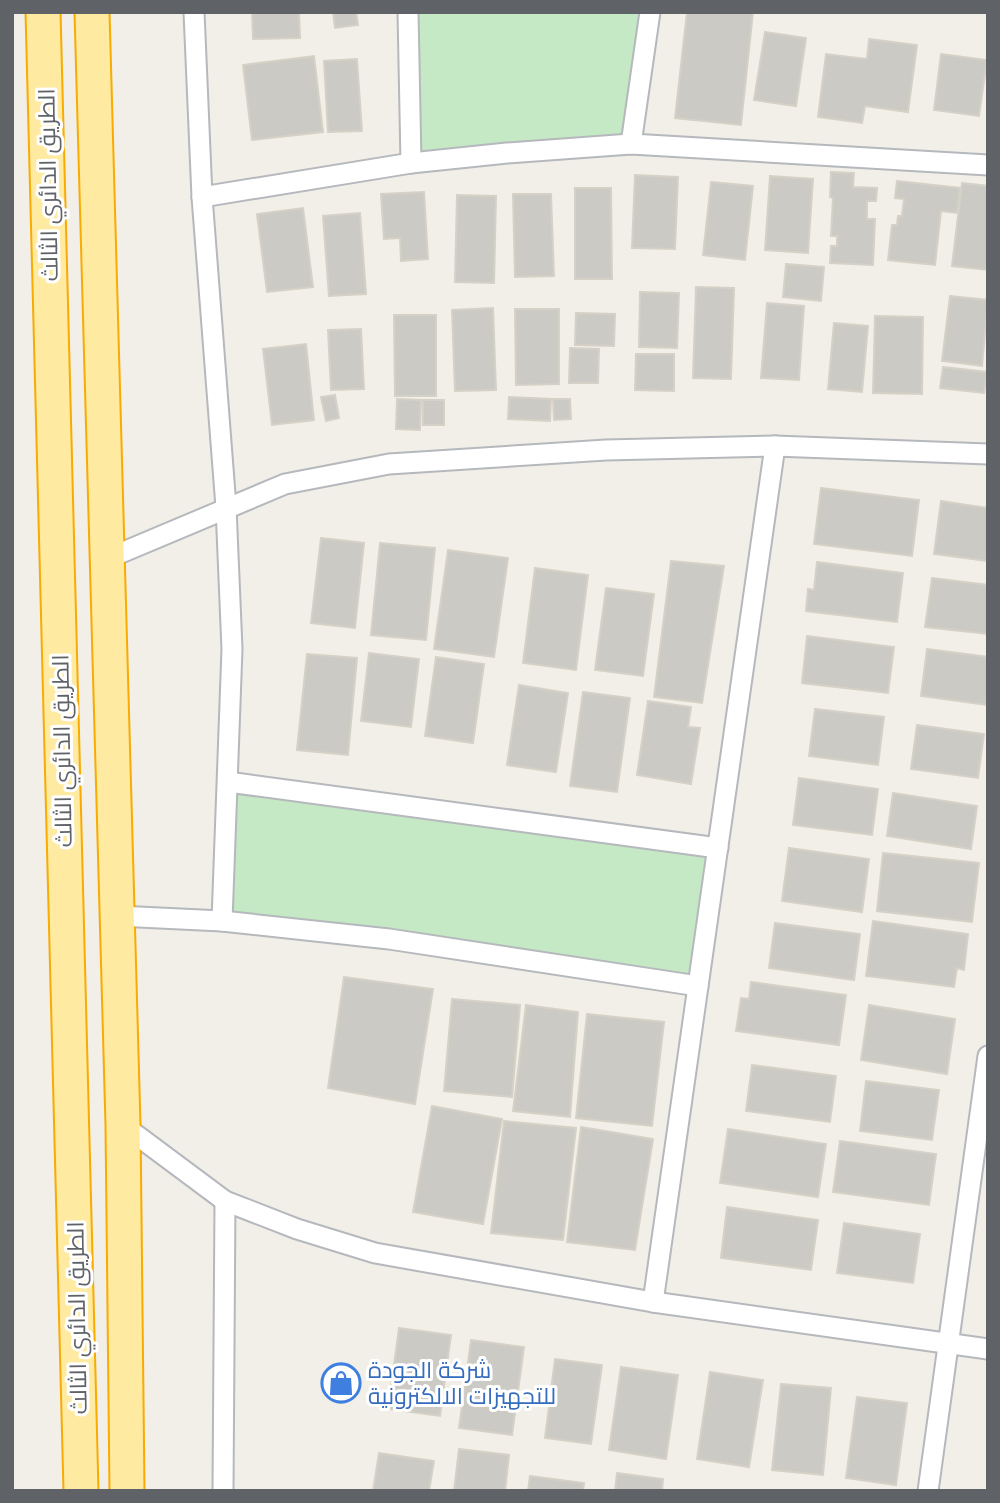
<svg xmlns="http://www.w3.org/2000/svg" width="1000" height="1503" viewBox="0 0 1000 1503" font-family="'Varela Round',Cairo,sans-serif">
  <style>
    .green { fill: #c5e8c5 }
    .building { fill: #cccac5; stroke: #d6d1c6; stroke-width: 2 }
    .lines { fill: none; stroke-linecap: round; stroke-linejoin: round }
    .minor-casing { stroke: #b5b8bc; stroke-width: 23 }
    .trunk-casing { stroke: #f9ab00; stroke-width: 37 }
    .minor { stroke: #fff; stroke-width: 19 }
    .trunk { stroke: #feeaa1; stroke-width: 33 }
    .labels { text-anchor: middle; stroke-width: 6; stroke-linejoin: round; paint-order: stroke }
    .street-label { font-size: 23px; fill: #5f6368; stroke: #fff }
    .shop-label { font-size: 23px; fill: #366cbe; stroke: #fff; text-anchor: start }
  </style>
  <rect width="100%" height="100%" fill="#f1efe8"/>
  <!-- green -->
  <g class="green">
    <polygon points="408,12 649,12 630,143 412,161"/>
    <polygon points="230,783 723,849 703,986 226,920"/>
  </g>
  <!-- building -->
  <g class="building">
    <polygon points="252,12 299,12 300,38 253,39"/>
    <polygon points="333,12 356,12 358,25 335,28"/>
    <polygon points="687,12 753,12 741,125 675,118"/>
    <polygon points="765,32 806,38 796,106 754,100"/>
    <polygon points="869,39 917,45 908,112 865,106 862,123 818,117 826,54 867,59"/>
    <polygon points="941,54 987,60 979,116 934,110"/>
    <polygon points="314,56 323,132 252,140 243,65"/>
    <polygon points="357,59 362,131 328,132 324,61"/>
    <polygon points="831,172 854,173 853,187 877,188 876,201 867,201 867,219 875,219 873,265 830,263 831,246 837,246 837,236 831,236 833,198 830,197"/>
    <polygon points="635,175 678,177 675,249 632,248"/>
    <polygon points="770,176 813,179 808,253 765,250"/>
    <polygon points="897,181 960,188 957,213 941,211 935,265 888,260 892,225 897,225 898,216 902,216 904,199 895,198"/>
    <polygon points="711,182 753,186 745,260 703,255"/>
    <polygon points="962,183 988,186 988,270 952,266"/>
    <polygon points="575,188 611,188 612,279 575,279"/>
    <polygon points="424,192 428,259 401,261 400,238 384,239 381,194"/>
    <polygon points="513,194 551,194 554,276 515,277"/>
    <polygon points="457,195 496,196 494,283 455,282"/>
    <polygon points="303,208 313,287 267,292 257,214"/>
    <polygon points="360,213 366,294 329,296 323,216"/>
    <polygon points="786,264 824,267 821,301 783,297"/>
    <polygon points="696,287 734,288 731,379 693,378"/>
    <polygon points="640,292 679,293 677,348 639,347"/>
    <polygon points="950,296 988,300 982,366 942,361"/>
    <polygon points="767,303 804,306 799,380 761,378"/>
    <polygon points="493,308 496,390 455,391 452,310"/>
    <polygon points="515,309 559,309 559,384 516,385"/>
    <polygon points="576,313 615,314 614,346 575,345"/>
    <polygon points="394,315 436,315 436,396 395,396"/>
    <polygon points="875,316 923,317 922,394 873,393"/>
    <polygon points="834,323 868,326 862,392 828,389"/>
    <polygon points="361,329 364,389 331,390 328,330"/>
    <polygon points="306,344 314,420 272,425 263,349"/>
    <polygon points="570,348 599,349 598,383 569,383"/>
    <polygon points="636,354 674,354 674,391 635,390"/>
    <polygon points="943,367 987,372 984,393 940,388"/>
    <polygon points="335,395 339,418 326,421 321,397"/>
    <polygon points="509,397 551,399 550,421 508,419"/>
    <polygon points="397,399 421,400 420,430 396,429"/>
    <polygon points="553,399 570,399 571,419 554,420"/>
    <rect x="423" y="400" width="21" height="25"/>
    <polygon points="821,488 919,500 912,556 814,544"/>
    <polygon points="941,501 988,508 988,561 934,554"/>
    <polygon points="321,538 364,543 355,628 311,623"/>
    <polygon points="380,543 435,548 426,640 371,635"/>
    <polygon points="448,550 508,558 494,657 434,649"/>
    <polygon points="671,561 724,566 702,703 654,697"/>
    <polygon points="817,562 903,573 897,622 806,611 808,589 814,590"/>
    <polygon points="535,568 588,575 576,670 523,663"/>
    <polygon points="932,578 988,585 988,634 925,627"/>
    <polygon points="606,588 654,594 643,676 595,670"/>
    <polygon points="807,636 894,647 888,693 802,683"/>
    <polygon points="927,649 988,657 988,705 921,696"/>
    <polygon points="369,653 419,659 411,727 361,721"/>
    <polygon points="307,654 357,658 348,755 297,750"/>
    <polygon points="436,657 484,664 473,743 425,736"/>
    <polygon points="519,685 568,693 556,772 507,765"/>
    <polygon points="583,692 630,698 617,792 570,786"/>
    <polygon points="648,701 691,707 688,727 700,728 691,784 637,775"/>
    <polygon points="815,709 884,717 878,765 809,756"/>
    <polygon points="917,725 984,734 978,778 911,769"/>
    <polygon points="799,778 878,789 872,835 793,825"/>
    <polygon points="893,793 977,806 971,849 887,836"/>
    <polygon points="789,848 869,859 862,912 782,901"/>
    <polygon points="883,853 979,863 972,922 877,911"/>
    <polygon points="873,921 968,934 964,970 957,968 954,987 866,976"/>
    <polygon points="775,923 860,934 854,980 769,968"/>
    <polygon points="344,977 433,989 415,1104 328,1088"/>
    <polygon points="751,982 846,995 839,1045 736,1031 741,998 749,999"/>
    <polygon points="452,999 520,1005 512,1097 444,1091"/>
    <polygon points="526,1005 578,1012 570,1117 513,1111"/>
    <polygon points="869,1005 955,1019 947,1074 861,1060"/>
    <polygon points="587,1014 664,1022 652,1126 576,1118"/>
    <polygon points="752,1065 836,1076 830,1122 746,1111"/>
    <polygon points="866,1081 939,1090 932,1140 860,1131"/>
    <polygon points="432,1106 502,1119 483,1224 413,1212"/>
    <polygon points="504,1121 576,1128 563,1240 491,1233"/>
    <polygon points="581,1127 653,1139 635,1250 567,1242"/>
    <polygon points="728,1129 826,1144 818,1197 720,1183"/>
    <polygon points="840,1141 936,1154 929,1205 833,1192"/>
    <polygon points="727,1207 818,1220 811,1270 721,1258"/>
    <polygon points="844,1223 920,1234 913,1283 837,1273"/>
    <polygon points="399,1328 451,1335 440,1416 388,1409"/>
    <polygon points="471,1340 524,1347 512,1435 459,1428"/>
    <polygon points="555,1359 602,1365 591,1444 545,1438"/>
    <polygon points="621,1367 678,1375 666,1459 609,1450"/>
    <polygon points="710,1372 763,1380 749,1467 697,1459"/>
    <polygon points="781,1384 831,1388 823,1475 772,1470"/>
    <polygon points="857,1397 907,1403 896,1485 846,1478"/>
    <polygon points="459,1449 509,1455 505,1491 454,1491"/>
    <polygon points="379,1453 434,1461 429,1491 373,1491"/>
    <polygon points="617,1473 663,1479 662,1491 615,1491"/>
    <polygon points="530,1476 584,1483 583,1491 528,1491"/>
  </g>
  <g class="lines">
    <!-- minor casing -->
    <g class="minor-casing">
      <g id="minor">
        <polyline points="194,12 202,197 226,507 232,649 222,921"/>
        <polyline points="408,12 411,163"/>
        <polyline points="631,144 650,12"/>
        <polyline points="202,197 411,163 507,153 631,144 988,165"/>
        <polyline points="109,558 285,484 389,464 606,450 775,446 988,454"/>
        <polyline points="228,782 718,848"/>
        <polyline points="118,916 222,921 389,939 698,986"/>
        <polyline points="123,1125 225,1201 297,1229 375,1253 653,1302 988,1349"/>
        <polyline points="653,1302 775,446"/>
        <polyline points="223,1491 225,1201"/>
        <polyline points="928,1491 988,1056"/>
      </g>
    </g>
    <!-- trunk casing -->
    <g class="trunk-casing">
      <g id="trunk">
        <polyline points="43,12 81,1491"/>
        <polyline points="92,12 123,1125 127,1491"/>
      </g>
    </g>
    <!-- minor -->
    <use href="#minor" class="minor"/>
    <!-- trunk -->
    <use href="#trunk" class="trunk"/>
  </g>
  <!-- icons -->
  <defs>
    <g id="shop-ring" transform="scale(2.0125)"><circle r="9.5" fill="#fff" stroke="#3f7fe0" stroke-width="1.5"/><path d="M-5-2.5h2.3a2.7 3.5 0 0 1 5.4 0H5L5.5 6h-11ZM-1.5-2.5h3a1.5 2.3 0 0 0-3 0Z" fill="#3f7fe0"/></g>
  </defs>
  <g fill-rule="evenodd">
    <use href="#shop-ring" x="341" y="1383"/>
  </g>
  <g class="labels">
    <!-- street labels -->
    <g class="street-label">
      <text transform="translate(48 185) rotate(-91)" y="8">الطريق الدائري الثالث</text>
      <text transform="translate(62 751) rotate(-91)" y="8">الطريق الدائري الثالث</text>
      <text transform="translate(77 1318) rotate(-91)" y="8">الطريق الدائري الثالث</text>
    </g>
    <!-- shop labels -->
    <g class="shop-label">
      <text x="368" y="1378">شركة الجودة<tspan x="368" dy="26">للتجهيزات الالكترونية</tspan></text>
    </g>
  </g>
  <!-- border -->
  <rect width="1000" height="1503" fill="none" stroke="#5f6368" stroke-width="28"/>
</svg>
